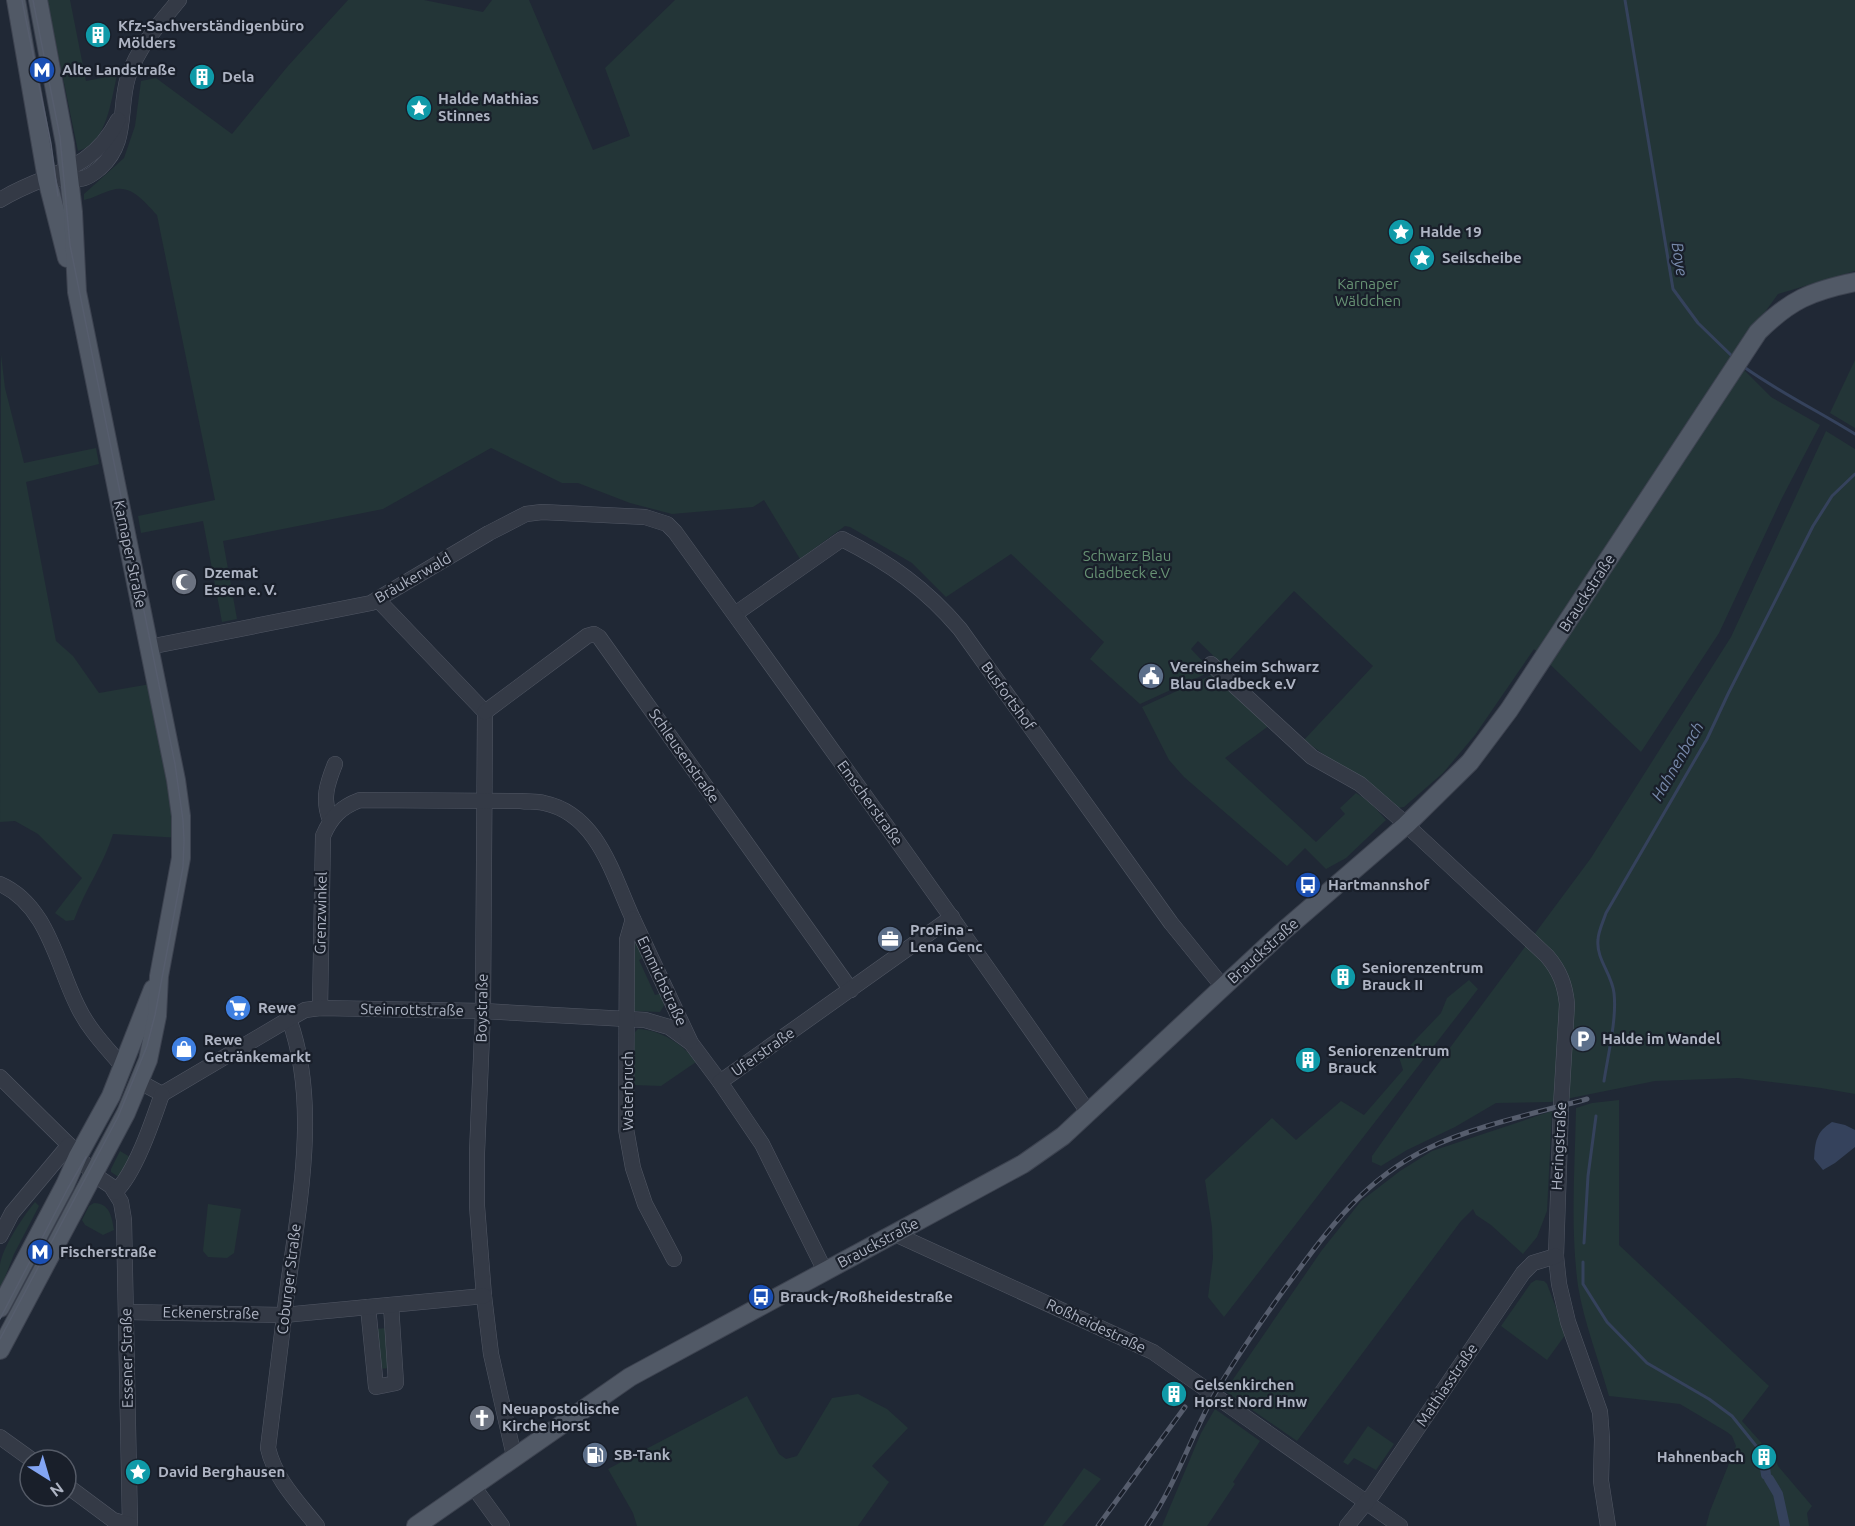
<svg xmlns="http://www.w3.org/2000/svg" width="1855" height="1526" viewBox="0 0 1855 1526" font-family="Ubuntu,sans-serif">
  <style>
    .green { fill: #233537 }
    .water { fill: #35425c }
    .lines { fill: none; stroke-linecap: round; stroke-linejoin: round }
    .stream { stroke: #35425c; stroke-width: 3 }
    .canal { stroke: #35425c; stroke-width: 10 }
    .minor-casing { stroke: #515764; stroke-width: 16 }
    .major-casing { stroke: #3d4350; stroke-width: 20 }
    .minor { stroke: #343a46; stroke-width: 15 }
    .major { stroke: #515966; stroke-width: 18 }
    .tram { stroke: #565d6d; stroke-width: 1.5 }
    .rail-casing { stroke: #565d6d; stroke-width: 5 }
    .rail { stroke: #191f2a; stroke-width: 3; stroke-dasharray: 9; stroke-linecap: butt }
    .labels { text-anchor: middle; stroke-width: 4.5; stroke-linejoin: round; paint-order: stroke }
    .poi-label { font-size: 15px; font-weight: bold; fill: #aeb4c3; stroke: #191f2a; text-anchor: start }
    .park-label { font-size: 15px; fill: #679274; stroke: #191f2a }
    .street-label { font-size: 15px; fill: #aeb4c3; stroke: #191f2a }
    .water-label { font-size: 16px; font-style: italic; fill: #7789aa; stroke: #191f2a }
  </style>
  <rect width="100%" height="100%" fill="#202835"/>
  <!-- green -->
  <g class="green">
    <path d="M 47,0 L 70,0 L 86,81 L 117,75 C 111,100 107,144 78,151 Z"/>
    <path d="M 348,0 L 424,0 L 483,12 L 492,0 L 529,0 L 593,150 L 630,136 L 605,68 L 675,0 L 1855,0 L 1855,271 L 1778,294 L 1739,348 L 1744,370 L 1771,397 L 1820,425 L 1782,498 L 1719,633 L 1641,752 L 1534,649 L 1475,735 L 1443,773 L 1404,807 L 1397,808 L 1304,740 L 1373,666 L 1294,591 L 1224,666 L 1198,641 L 1191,649 L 1212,671 L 1140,704 L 1090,659 L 1104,642 L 1011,554 L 946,597 L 912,563 L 850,527 L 845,526 L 800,559 L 764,500 L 753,507 L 672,514 L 630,503 L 578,483 L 562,483 L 491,448 L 383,509 L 223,541 L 237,619 L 222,622 L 203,521 L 141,533 L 138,516 L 215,500 L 157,215 C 145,203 132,184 112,190 C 103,192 94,198 84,200 L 84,194 L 124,158 L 135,126 L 141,81 L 156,78 L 232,134 L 288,66 Z"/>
    <path d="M 1,354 L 5,388 L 24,463 L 96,448 L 99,464 L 26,482 L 56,641 L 73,656 L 99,693 L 156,683 L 181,838 L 113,834 C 104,864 85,889 74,920 L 66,921 L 55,913 L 82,878 L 38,834 L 15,821 L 0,822 Z"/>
    <polygon points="1855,360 1855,428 1830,413"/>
    <polygon points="1826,431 1855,449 1855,1094 1821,1088 1738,1078 1655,1081 1551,1102 1496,1103 1455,1127 1407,1150 1381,1166 1372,1162 1372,1156 1429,1076 1591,858 1731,637"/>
    <polygon points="1216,673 1270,725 1225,758 1316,842 1345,814 1340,808 1356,793 1370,802 1386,820 1346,858 1326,869 1305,848 1287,866 1184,777 1169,760 1142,707"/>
    <polygon points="637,941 646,956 639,960 655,995 663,993 666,1002 660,1012 634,1011 633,942"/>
    <polygon points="1469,980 1478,989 1224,1317 1208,1297 1213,1258 1212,1227 1205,1180 1272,1118 1296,1140 1341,1101 1364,1115 1403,1070 1399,1057 1441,1013 1447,998"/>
    <path d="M 638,1029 C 661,1030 683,1044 696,1062 L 661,1086 L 633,1085 L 635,1032 Z"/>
    <path d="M 1619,1100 L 1619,1245 L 1769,1386 L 1742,1421 L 1775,1458 L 1778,1466 L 1812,1506 L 1807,1513 L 1809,1526 L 1706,1526 L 1710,1511 L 1736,1446 L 1732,1436 L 1727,1432 L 1680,1404 L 1609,1396 C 1599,1360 1584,1323 1578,1286 C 1570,1227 1575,1166 1576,1108 L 1592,1103 Z"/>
    <polygon points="1552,1111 1547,1211 1537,1237 1523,1254 1491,1225 1476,1215 1473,1209 1461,1221 1297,1441 1225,1391 1322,1250 1361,1201 1400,1171 1432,1151"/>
    <polygon points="120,1151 130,1157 120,1176 117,1176 111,1172 111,1169"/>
    <path d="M 35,1202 L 39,1206 L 14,1254 L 0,1290 C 0,1282 0,1273 0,1265 C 2,1248 24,1215 35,1202 Z"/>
    <path d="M 94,1203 C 110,1203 112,1218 114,1230 L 103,1235 L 85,1225 L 82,1220 L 89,1206 Z"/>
    <polygon points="208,1204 241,1209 234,1253 227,1258 208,1257 203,1251"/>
    <polygon points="1536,1280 1544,1281 1547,1284 1566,1334 1547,1360 1501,1326 1531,1283"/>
    <polygon points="387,1328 390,1368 378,1369 375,1329"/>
    <polygon points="858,1394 887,1409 908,1428 872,1466 889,1482 858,1526 637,1526 633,1513 608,1469 747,1396 779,1454 786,1459 797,1456 832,1398"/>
    <polygon points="1215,1409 1260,1441 1233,1482 1235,1484 1207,1526 1162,1526 1201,1433"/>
    <polygon points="1368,1426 1394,1444 1376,1470 1354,1458 1348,1465 1343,1462"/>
    <polygon points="1084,1468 1101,1479 1062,1526 1043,1526"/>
  </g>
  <!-- water -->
  <path class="water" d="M 1832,1122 L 1845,1125 L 1855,1130 L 1855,1147 L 1835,1163 L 1823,1170 L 1814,1159 C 1815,1142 1816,1132 1832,1122 Z"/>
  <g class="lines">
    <!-- stream -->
    <g class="stream">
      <polyline points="1625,0 1673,289 1698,323 1734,358"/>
      <path d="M 1744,367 C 1779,392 1818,411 1855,434"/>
      <path d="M 1604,1081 C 1608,1055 1617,1018 1614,993 C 1612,974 1596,959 1598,940 C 1598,932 1603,922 1606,913 L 1707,739 L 1728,694 L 1813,526 L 1832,496 L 1855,474"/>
      <polyline points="1584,1243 1588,1176 1596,1116"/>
      <polyline points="1583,1262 1583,1284 1607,1322 1647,1363 1709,1399 1732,1416 1761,1452"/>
    </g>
    <!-- canal -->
    <g class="canal">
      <polyline points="1764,1461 1766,1475"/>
      <polyline points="1769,1479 1778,1494 1785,1526"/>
    </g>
    <!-- minor casing -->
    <g class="minor-casing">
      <g id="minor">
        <path d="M 47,179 C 59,178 74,181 84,178 C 91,176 95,172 100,168 C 129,142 118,110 128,77 C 138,47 159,24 179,0"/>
        <path d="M 0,200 C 46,171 90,175 118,120"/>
        <polyline points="378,600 485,712 483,1011 477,1153 477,1206 484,1296 491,1354 514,1456"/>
        <path d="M 735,614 L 842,539 C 890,563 926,589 960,629 L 1171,923 L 1223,987"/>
        <path d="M 149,647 L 371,603 L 489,533 L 526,514 L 542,512 L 645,517 L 667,524 L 675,532 C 814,724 953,917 1088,1112"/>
        <path d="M 1211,664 L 1312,757 L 1360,784 L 1399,818 L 1547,956 C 1560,971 1565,985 1567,1004 L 1561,1106 L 1556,1256 L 1559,1284 L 1568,1322 L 1600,1412 L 1602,1439 L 1601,1481 L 1608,1526"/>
        <polyline points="485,712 587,636 594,634 599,637 851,990"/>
        <path d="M 330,820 C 322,799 327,784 335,764"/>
        <path d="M 0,884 C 48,905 57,966 78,1007 C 89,1030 107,1048 123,1067"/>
        <path d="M 320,1008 L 323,836 C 331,817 341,807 360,800 L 521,801 C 528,802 536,801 544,803 C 598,814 613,876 633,919"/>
        <path d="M 289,1019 C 319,1101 300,1200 288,1285 C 281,1339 275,1393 268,1448 C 275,1479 297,1501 317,1526"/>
        <polyline points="0,1077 69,1145 93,1174 111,1186 121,1202 124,1220 130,1526"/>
        <polyline points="140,1082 162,1094 289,1019 305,1010 320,1008 483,1011 645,1020 669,1027 691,1043 720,1082"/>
        <path d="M 115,1192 C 135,1174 153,1120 162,1094"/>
        <polyline points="895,1234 1153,1352 1400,1526"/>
        <polyline points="0,1236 12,1213 69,1145"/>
        <polyline points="674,1259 645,1204 633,1168 626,1129 627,940 633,919 690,1041"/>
        <polyline points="825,1271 762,1144 720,1082 952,917"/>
        <polyline points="368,1307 376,1387 396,1383 391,1305"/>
        <polyline points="126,1312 284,1315 484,1296"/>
        <polyline points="0,1437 32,1460"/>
        <polyline points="66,1485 113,1520 130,1525"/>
        <polyline points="473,1486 502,1526"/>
        <polyline points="1347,1526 1373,1494 1523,1273 1533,1263 1556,1256"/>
      </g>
    </g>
    <!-- major casing -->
    <g class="major-casing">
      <g id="major">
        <polyline points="16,0 47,179 67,258"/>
        <polyline points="0,1308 65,1185 78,1156 111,1096 153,989"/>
        <polyline points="0,1350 126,1113 148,1060 157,1016 159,976 181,858 181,816 176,780 77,292 73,212 65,144 38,0"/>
        <path d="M 416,1526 L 630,1377 L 1023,1164 L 1063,1136 L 1281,933 L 1406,825 L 1470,762 L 1509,710 L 1758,332 C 1790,300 1811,291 1855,282"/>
      </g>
    </g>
    <!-- minor -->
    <use href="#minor" class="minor"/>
    <!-- major -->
    <use href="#major" class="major"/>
    <!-- tram -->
    <g class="tram">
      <polyline points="22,0 51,144 58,196"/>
      <polyline points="0,1319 68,1188 86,1157"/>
      <polyline points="0,1339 118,1117 147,1046 155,1015 183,867 184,841 183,820 175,764 70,245 60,137 33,0"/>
    </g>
    <!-- rail casing -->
    <g class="rail-casing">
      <g id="rail">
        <polyline points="1098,1526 1185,1407"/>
        <path d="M 1147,1526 C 1175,1486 1190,1439 1213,1397 C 1234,1360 1258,1326 1283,1291 C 1325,1234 1361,1181 1427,1149 C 1473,1126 1537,1113 1587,1099"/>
      </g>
    </g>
    <!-- rail -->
    <use href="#rail" class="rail"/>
  </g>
  <!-- icons -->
  <defs>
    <g id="building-disc" transform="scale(1.35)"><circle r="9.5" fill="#0f9aa8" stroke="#191f2a"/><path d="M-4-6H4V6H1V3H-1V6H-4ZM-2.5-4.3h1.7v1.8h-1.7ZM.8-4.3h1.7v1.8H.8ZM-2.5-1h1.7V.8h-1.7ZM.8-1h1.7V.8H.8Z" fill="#fff"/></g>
    <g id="metro-disc" transform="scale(1.35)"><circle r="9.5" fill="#1a4fb4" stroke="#191f2a"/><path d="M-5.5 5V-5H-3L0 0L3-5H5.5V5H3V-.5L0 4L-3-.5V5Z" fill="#fff"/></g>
    <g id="sight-disc" transform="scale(1.35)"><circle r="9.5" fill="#0f9aa8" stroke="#191f2a"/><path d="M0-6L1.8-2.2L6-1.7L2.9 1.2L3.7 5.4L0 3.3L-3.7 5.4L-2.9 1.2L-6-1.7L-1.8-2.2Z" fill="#fff"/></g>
    <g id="mosque-disc" transform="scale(1.35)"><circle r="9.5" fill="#6b7280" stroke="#191f2a"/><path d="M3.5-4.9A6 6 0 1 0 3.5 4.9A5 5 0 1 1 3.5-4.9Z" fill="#fff"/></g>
    <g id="civic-disc" transform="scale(1.35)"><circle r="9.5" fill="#5c6f8a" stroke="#191f2a"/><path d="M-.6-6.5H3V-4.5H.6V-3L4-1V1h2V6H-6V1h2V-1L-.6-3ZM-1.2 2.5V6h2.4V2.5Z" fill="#fff"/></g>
    <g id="bus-disc" transform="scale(1.35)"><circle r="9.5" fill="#1a4fb4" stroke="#191f2a"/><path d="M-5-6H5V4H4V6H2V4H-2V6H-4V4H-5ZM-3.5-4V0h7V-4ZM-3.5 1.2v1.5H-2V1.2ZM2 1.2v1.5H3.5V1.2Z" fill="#fff"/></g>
    <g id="office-disc" transform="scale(1.35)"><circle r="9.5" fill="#5c6f8a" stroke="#191f2a"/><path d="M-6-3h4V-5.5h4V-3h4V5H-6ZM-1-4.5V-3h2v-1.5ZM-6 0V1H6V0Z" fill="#fff"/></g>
    <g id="supermarket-disc" transform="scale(1.35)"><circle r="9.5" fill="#3f7fe0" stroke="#191f2a"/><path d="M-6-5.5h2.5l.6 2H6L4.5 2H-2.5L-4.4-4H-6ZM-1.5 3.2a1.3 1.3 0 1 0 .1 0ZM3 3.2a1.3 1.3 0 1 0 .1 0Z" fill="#fff"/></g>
    <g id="parking-disc" transform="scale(1.35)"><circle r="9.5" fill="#5c6f8a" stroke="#191f2a"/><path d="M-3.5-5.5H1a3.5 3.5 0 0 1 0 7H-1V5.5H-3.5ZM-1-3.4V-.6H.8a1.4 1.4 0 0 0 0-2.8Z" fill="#fff"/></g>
    <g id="shop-disc" transform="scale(1.35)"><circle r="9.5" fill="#3f7fe0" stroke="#191f2a"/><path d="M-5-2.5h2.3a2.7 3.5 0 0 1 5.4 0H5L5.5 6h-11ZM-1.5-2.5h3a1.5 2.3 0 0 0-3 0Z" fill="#fff"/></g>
    <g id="church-disc" transform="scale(1.35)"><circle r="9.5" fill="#6b7280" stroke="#191f2a"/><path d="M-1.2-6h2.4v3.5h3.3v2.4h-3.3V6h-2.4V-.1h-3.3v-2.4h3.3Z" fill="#fff"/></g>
    <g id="fuel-disc" transform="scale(1.35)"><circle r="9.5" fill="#5c6f8a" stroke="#191f2a"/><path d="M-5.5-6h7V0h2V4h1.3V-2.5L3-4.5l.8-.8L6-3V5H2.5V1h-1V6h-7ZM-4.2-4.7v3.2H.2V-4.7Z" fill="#fff"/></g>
  </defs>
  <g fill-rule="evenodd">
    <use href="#building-disc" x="98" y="35"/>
    <use href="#metro-disc" x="42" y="70"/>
    <use href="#building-disc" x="202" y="77"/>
    <use href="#sight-disc" x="419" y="108"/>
    <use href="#sight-disc" x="1401" y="232"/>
    <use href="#sight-disc" x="1422" y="258"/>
    <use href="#mosque-disc" x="184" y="582"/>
    <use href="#civic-disc" x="1151" y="676"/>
    <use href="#bus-disc" x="1308" y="885"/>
    <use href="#office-disc" x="890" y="939"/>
    <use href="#building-disc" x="1343" y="977"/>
    <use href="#supermarket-disc" x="238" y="1008"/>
    <use href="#parking-disc" x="1583" y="1039"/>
    <use href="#shop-disc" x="184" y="1049"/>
    <use href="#building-disc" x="1308" y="1060"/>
    <use href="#metro-disc" x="40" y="1252"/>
    <use href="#bus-disc" x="761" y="1297"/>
    <use href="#building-disc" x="1174" y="1394"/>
    <use href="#church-disc" x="482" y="1418"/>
    <use href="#fuel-disc" x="595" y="1455"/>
    <use href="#building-disc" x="1764" y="1457"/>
    <use href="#sight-disc" x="138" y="1472"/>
  </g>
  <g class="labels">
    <!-- poi labels -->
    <g class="poi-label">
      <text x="118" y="31">Kfz-Sachverständigenbüro<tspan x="118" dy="17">Mölders</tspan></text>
      <text x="62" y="75">Alte Landstraße</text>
      <text x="222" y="82">Dela</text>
      <text x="438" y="104">Halde Mathias<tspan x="438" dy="17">Stinnes</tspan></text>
      <text x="1420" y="237">Halde 19</text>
      <text x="1442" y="263">Seilscheibe</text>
      <text x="204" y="578">Dzemat<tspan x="204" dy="17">Essen e. V.</tspan></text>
      <text x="1170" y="672">Vereinsheim Schwarz<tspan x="1170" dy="17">Blau Gladbeck e.V</tspan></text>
      <text x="1328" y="890">Hartmannshof</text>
      <text x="910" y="935">ProFina -<tspan x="910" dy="17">Lena Genc</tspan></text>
      <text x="1362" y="973">Seniorenzentrum<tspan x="1362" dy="17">Brauck II</tspan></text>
      <text x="258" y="1013">Rewe</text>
      <text x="1602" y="1044">Halde im Wandel</text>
      <text x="204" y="1045">Rewe<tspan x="204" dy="17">Getränkemarkt</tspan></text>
      <text x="1328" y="1056">Seniorenzentrum<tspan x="1328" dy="17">Brauck</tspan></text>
      <text x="60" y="1257">Fischerstraße</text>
      <text x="780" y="1302">Brauck-/Roßheidestraße</text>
      <text x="1194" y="1390">Gelsenkirchen<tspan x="1194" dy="17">Horst Nord Hnw</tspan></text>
      <text x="502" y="1414">Neuapostolische<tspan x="502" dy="17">Kirche Horst</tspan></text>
      <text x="614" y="1460">SB-Tank</text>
      <text x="1744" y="1462" text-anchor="end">Hahnenbach</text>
      <text x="158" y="1477">David Berghausen</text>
    </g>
    <!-- park labels -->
    <g class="park-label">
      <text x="1368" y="289">Karnaper<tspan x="1368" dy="17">Wäldchen</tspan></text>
      <text x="1127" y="561">Schwarz Blau<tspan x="1127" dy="17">Gladbeck e.V</tspan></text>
    </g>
    <!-- street labels -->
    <g class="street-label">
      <text transform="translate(130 554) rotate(78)" y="5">Karnaper Straße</text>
      <text transform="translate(413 578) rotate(-30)" y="5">Bräukerwald</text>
      <text transform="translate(1587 593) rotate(-57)" y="5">Brauckstraße</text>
      <text transform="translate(1008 696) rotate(54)" y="5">Busfortshof</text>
      <text transform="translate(684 756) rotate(55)" y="5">Schleusenstraße</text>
      <text transform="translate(870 803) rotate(54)" y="5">Emscherstraße</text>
      <text transform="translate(321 913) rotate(-89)" y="5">Grenzwinkel</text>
      <text transform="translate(1263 951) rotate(-42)" y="5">Brauckstraße</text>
      <text transform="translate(662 981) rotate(65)" y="5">Emmichstraße</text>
      <text transform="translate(482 1008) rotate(-89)" y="5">Boystraße</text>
      <text transform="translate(412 1010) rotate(1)" y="5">Steinrottstraße</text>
      <text transform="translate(763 1052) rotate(-35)" y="5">Uferstraße</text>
      <text transform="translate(628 1091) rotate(-90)" y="5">Waterbruch</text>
      <text transform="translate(1559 1146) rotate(-87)" y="5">Heringstraße</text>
      <text transform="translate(878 1243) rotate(-28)" y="5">Brauckstraße</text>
      <text transform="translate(289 1279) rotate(-83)" y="5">Coburger Straße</text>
      <text transform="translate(211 1313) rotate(1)" y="5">Eckenerstraße</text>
      <text transform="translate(1096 1326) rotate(25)" y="5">Roßheidestraße</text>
      <text transform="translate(127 1358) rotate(-91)" y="5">Essener Straße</text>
      <text transform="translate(1447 1385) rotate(-56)" y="5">Mathiasstraße</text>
    </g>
    <!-- water labels -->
    <g class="water-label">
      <text transform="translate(1680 259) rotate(81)" y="6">Boye</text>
      <text transform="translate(1677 761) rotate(-60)" y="6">Hahnenbach</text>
    </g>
  </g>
  <!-- north arrow -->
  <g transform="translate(48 1478) rotate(143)"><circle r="28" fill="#191f2a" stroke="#555b67" stroke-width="1.5"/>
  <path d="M0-4.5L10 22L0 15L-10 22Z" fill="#83a5f3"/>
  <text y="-9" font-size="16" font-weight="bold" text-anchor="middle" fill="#aeb4c3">N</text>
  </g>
</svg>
